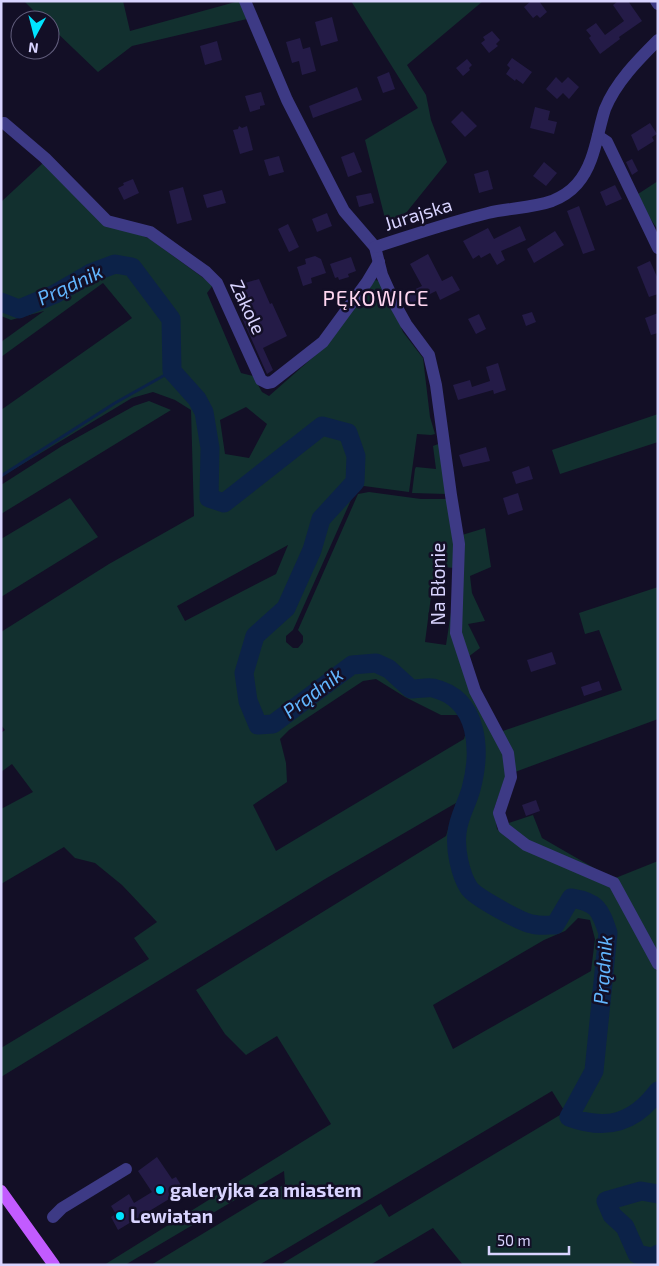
<svg xmlns="http://www.w3.org/2000/svg" width="659" height="1266" viewBox="0 0 659 1266" font-family="'Exo 2',sans-serif">
  <style>
    .green { fill: #12302f; fill-rule: evenodd }
    .lines { fill: none; stroke-linecap: round; stroke-linejoin: round }
    .stream { stroke: #0c2248; stroke-width: 3 }
    .river { stroke: #0c2248; stroke-width: 19 }
    .building { fill: #241b47 }
    .minor { stroke: #3d3a85; stroke-width: 12 }
    .major { stroke: #c25bff; stroke-width: 12 }
    .poi-dot { fill: #00e5ff; stroke: #130f26; stroke-width: 2 }
    .labels { text-anchor: middle; stroke-width: 5; stroke-linejoin: round; paint-order: stroke }
    .street-label { font-size: 19px; fill: #d9d4ff; stroke: #130f26 }
    .poi-label { font-size: 19px; font-weight: bold; fill: #d9d4ff; stroke: #130f26; text-anchor: start }
    .water-label { font-size: 20px; font-style: italic; fill: #62b6ff; stroke: #130f26 }
    .quarter-label { font-size: 21px; letter-spacing: 1px; fill: #ffd6f0; stroke: #130f26 }
  </style>
  <rect width="100%" height="100%" fill="#130f26"/>
  <!-- green -->
  <g class="green">
    <polygon points="24,1 123,1 130,31 239,1 247,19 132,46 98,72 50,26 50,20 43,20"/>
    <polygon points="351,1 483,1 407,65 426,95 431,120 447,162 389,234 365,140 418,108"/>
    <path d="M 43,163 L 103,223 L 136,233 L 150,239 L 213,285 L 207,293 L 241,373 L 253,376 L 262,392 L 269,396 L 328,344 L 375,280 L 381,281 L 403,332 L 423,358 L 430,417 L 435,434 L 431,435 L 417,434 L 409,492 L 364,486 L 355,491 L 293,630 L 286,636 L 286,642 L 293,648 L 298,648 L 303,642 L 303,636 L 298,630 L 358,494 L 369,492 L 421,499 L 449,499 L 455,546 L 454,568 L 435,566 L 425,642 L 446,645 L 451,612 L 504,757 L 506,775 L 494,809 L 497,829 L 512,841 L 610,885 L 658,973 L 658,1265 L 463,1265 L 433,1228 L 370,1265 L 280,1265 L 381,1204 L 389,1217 L 565,1112 L 552,1091 L 259,1265 L 151,1265 L 285,1184 L 284,1171 L 125,1265 L 104,1265 L 331,1124 L 277,1036 L 246,1055 L 225,1034 L 196,990 L 446,836 L 456,803 L 325,879 L 1,1077 L 1,1048 L 149,959 L 134,938 L 157,922 L 122,885 L 95,863 L 75,858 L 64,847 L 1,884 L 1,809 L 33,792 L 12,764 L 1,772 L 1,733 L 5,730 L 1,725 L 1,632 L 109,564 L 194,516 L 191,410 L 175,400 L 153,392 L 132,398 L 1,477 L 1,410 L 132,318 L 103,283 L 1,357 L 1,342 L 44,311 L 11,320 L 1,316 L 1,202 ZM 246,407 L 267,424 L 249,458 L 225,454 L 220,420 ZM 288,545 L 276,574 L 185,621 L 177,606 ZM 376,679 L 405,697 L 441,715 L 461,715 L 467,728 L 464,739 L 276,851 L 253,805 L 287,782 L 286,763 L 280,739 L 289,730 L 363,681 ZM 578,918 L 590,920 L 595,939 L 591,971 L 453,1049 L 433,1005 L 544,940 L 565,931 Z"/>
    <polygon points="658,181 658,230 635,196"/>
    <polygon points="149,401 171,410 1,514 1,485 62,446 134,406"/>
    <polygon points="658,414 658,442 560,474 552,450"/>
    <polygon points="441,443 447,494 412,493 415,469 416,467 436,469 433,446"/>
    <polygon points="70,498 98,537 1,597 1,539"/>
    <polygon points="485,528 491,567 470,576 472,593 485,621 468,624 480,648 468,657 461,631 462,535"/>
    <polygon points="658,587 658,719 515,772 500,732 622,690 599,630 585,634 579,613"/>
    <polygon points="533,815 542,838 613,879 658,861 658,959 621,889 528,842 506,824"/>
  </g>
  <g class="lines">
    <!-- stream -->
    <polyline class="stream" points="1,476 115,403 172,371"/>
    <!-- river -->
    <g class="river">
      <path d="M 1,302 L 19,309 L 55,294 L 91,273 L 115,264 L 132,267 L 171,319 L 172,371 L 197,399 L 204,412 L 210,448 L 209,498 L 224,503 L 322,426 L 348,433 L 356,456 L 355,482 L 321,519 L 312,550 L 286,608 L 255,636 L 244,673 L 248,701 L 258,725 L 273,724 L 352,665 L 376,663 L 389,669 L 411,689 C 418,689 427,687 433,688 C 480,699 481,752 471,789 C 467,804 458,818 457,833 C 455,849 460,874 469,888 C 475,897 521,922 532,924 C 539,926 547,925 555,925 L 571,898 C 597,902 600,909 608,933 L 594,1071 L 569,1117 C 607,1131 634,1123 658,1091"/>
      <polyline points="658,1194 641,1191 606,1201 612,1215 625,1227 637,1254 656,1258 658,1254"/>
    </g>
  </g>
  <!-- building -->
  <g class="building">
    <polygon points="531,1 539,1 547,12 540,18 537,15 533,18 524,7"/>
    <polygon points="618,1 628,1 642,21 619,37 620,39 600,54 589,38 591,36 586,30 596,23 605,35 624,21 613,5"/>
    <polygon points="332,17 338,41 321,46 315,22"/>
    <polygon points="492,31 500,40 496,44 498,46 489,53 481,43 485,40 483,37"/>
    <polygon points="300,38 303,49 310,47 316,71 302,75 299,61 292,63 286,42"/>
    <polygon points="217,41 222,60 205,65 200,46"/>
    <polygon points="512,58 532,72 523,84 516,79 515,81 506,74 510,68 507,65"/>
    <polygon points="467,59 472,65 469,68 470,70 463,76 456,68"/>
    <polygon points="389,72 395,89 383,93 377,77"/>
    <polygon points="556,77 562,83 568,77 579,87 569,99 563,93 557,99 546,89"/>
    <polygon points="357,87 362,100 313,118 309,106"/>
    <polygon points="261,92 265,105 260,106 260,109 250,112 245,96"/>
    <polygon points="535,107 550,111 548,120 557,122 554,134 530,128"/>
    <polygon points="462,111 477,126 465,137 451,122"/>
    <polygon points="650,123 657,134 652,137 654,141 638,151 631,135"/>
    <polygon points="239,126 242,128 247,126 253,150 240,154 233,130 238,129"/>
    <polygon points="354,152 362,172 348,177 341,157"/>
    <polygon points="279,156 284,172 269,176 264,160"/>
    <polygon points="632,159 638,171 632,175 626,162"/>
    <polygon points="544,162 557,173 546,186 533,176"/>
    <polygon points="488,170 493,189 479,193 474,174"/>
    <polygon points="133,179 139,193 124,200 118,188 124,185 123,183"/>
    <polygon points="615,185 622,199 606,206 600,192"/>
    <polygon points="183,187 192,220 177,224 169,191"/>
    <polygon points="222,190 226,203 207,208 203,195"/>
    <polygon points="371,193 374,203 359,207 356,196"/>
    <polygon points="579,206 595,250 583,254 567,211"/>
    <polygon points="327,213 332,226 317,232 312,219"/>
    <polygon points="288,224 299,247 289,252 278,229"/>
    <polygon points="520,226 526,240 501,251 505,260 497,265 490,253 481,258 479,255 473,259 463,241 488,228 494,239"/>
    <polygon points="555,231 564,245 534,263 527,249"/>
    <polygon points="428,254 442,281 452,276 460,290 440,300 436,291 408,305 403,295 422,286 410,264"/>
    <polygon points="315,256 321,259 326,273 311,278 312,283 303,286 297,267 306,264 305,259"/>
    <polygon points="351,257 356,271 348,274 349,277 339,280 338,277 335,278 330,264"/>
    <polygon points="650,261 658,279 658,294 649,297 637,267"/>
    <polygon points="259,279 270,304 272,303 287,336 263,348 273,370 267,374 242,318 250,313 238,285"/>
    <polygon points="532,312 536,322 526,326 522,315"/>
    <polygon points="658,313 658,333 651,335 645,318"/>
    <polygon points="479,314 486,329 476,334 468,319"/>
    <polygon points="498,363 506,390 494,394 493,390 458,400 453,385 470,380 472,387 490,381 486,367"/>
    <polygon points="486,447 490,461 463,467 459,455"/>
    <polygon points="529,466 533,479 516,484 512,472"/>
    <polygon points="518,493 523,510 508,515 503,498"/>
    <polygon points="552,652 556,664 531,672 527,660"/>
    <polygon points="599,681 602,690 584,696 581,687"/>
    <polygon points="536,800 540,811 526,816 522,805"/>
    <polygon points="157,1157 172,1179 176,1177 184,1190 118,1230 111,1217 116,1214 111,1206 129,1194 134,1203 152,1192 138,1171"/>
  </g>
  <g class="lines">
    <!-- minor -->
    <g class="minor">
      <polyline points="245,1 287,100 333,190 344,211 375,247 382,275 396,306 406,324 429,355 436,385 451,495 459,544 456,633 475,691 508,753 511,777 499,813 504,828 526,845 614,883 658,964"/>
      <polyline points="656,1 658,4"/>
      <polyline points="4,123 45,158 107,221 150,232 206,272 217,283 261,380 267,383 272,382 323,342 367,282 379,262"/>
      <polyline points="598,136 607,142 658,248"/>
      <path d="M 375,247 C 413,235 450,222 488,213 C 509,208 532,208 552,201 C 562,197 570,192 577,184 C 595,164 597,133 605,109 C 616,82 638,60 658,40"/>
      <polyline points="53,1217 62,1208 126,1169"/>
    </g>
    <!-- major -->
    <polyline class="major" points="1,1191 54,1265"/>
  </g>
  <!-- markers -->
  <g class="poi-dot">
    <circle cx="160" cy="1190" r="5"/>
    <circle cx="120" cy="1216" r="5"/>
  </g>
  <g class="labels">
    <!-- street labels -->
    <g class="street-label">
      <text transform="translate(418 214) rotate(-17)" y="7">Jurajska</text>
      <text transform="translate(248 307) rotate(65)" y="7">Zakole</text>
      <text transform="translate(438 584) rotate(-90)" y="7">Na Błonie</text>
    </g>
    <!-- poi labels -->
    <g class="poi-label">
      <text x="170" y="1197">galeryjka za miastem</text>
      <text x="130" y="1223">Lewiatan</text>
    </g>
    <!-- water labels -->
    <g class="water-label">
      <text transform="translate(70 285) rotate(-25)" y="7">Prądnik</text>
      <text transform="translate(313 693) rotate(-37)" y="7">Prądnik</text>
      <text transform="translate(603 970) rotate(-86)" y="7">Prądnik</text>
    </g>
    <!-- quarter labels -->
    <g class="quarter-label">
      <text x="376" y="306">PĘKOWICE</text>
    </g>
  </g>
  <!-- border -->
  <rect width="659" height="1266" fill="none" stroke="#d9d4ff" stroke-width="5"/>
  <!-- north arrow -->
  <g transform="translate(35 35) rotate(187)"><circle r="24" fill="#130f26" stroke="#625e7d"/>
  <path d="M0-4L9 19L0 12L-9 19Z" fill="#00e5ff"/>
  <text y="-8" font-size="14" font-weight="bold" text-anchor="middle" fill="#d9d4ff">N</text>
  </g>
  <!-- scale -->
  <path d="M489 1246v8h80v-8" fill="none" stroke="#d9d4ff" stroke-width="2.5"/>
  <text x="497" y="1246" font-size="15" fill="#d9d4ff" stroke="#130f26" stroke-width="4" paint-order="stroke">50 m</text>
</svg>
